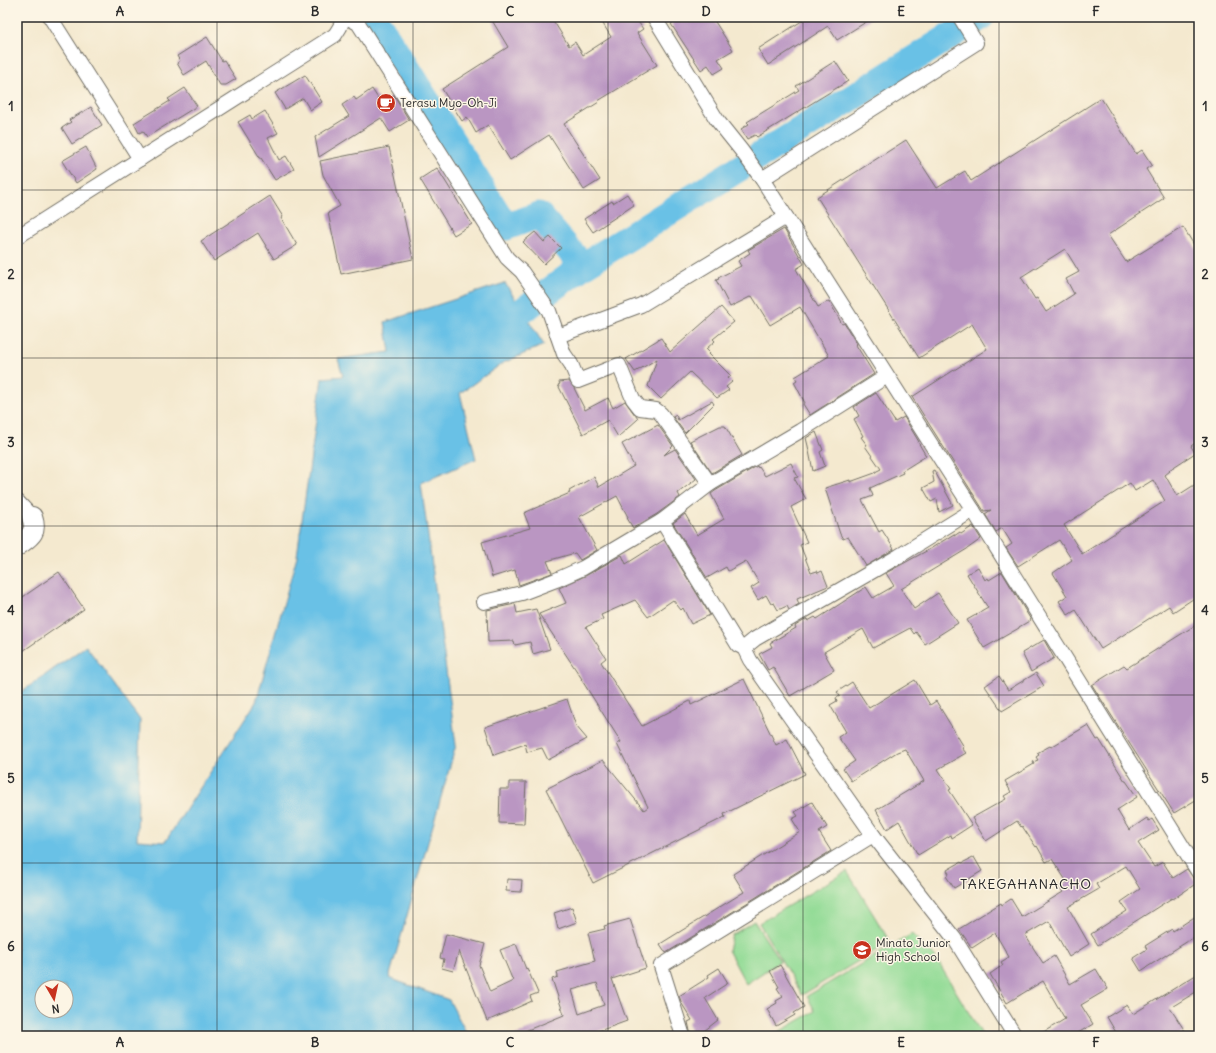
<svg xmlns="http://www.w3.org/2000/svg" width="1216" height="1053" viewBox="0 0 1216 1053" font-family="Delius,sans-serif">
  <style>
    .green { fill: #93db96; stroke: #5f8360 }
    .water { fill: #69c1e6; stroke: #4a7688; fill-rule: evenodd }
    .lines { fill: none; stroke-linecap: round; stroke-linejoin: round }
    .river { stroke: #69c1e6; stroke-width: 27 }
    .building { fill: #ba96c2; fill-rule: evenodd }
    .street-casing { stroke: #716e64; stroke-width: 16 }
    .secondary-casing { stroke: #716e64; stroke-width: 22 }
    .street { stroke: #fff; stroke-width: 14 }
    .secondary { stroke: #fff; stroke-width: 20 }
    .grid { fill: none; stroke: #2b2b2b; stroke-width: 1; stroke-opacity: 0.55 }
    .labels { text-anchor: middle; stroke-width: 3; stroke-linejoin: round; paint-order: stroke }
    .poi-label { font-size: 12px; fill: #2b2b2b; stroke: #fcf5e5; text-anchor: start }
    .quarter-label { font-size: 14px; letter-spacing: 1px; fill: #2b2b2b; stroke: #fcf5e5 }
    .neatline { fill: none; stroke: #2b2b2b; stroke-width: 1.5 }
    .grid-label { font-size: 13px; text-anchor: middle; font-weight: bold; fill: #2b2b2b }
  </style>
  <rect width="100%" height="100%" fill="#fcf5e5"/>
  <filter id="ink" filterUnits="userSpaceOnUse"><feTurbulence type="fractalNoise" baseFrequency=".025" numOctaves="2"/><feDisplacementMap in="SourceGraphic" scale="8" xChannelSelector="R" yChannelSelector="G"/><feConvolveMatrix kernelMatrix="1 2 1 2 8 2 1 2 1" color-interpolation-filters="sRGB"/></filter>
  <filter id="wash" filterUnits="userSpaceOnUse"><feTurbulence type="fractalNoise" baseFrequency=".012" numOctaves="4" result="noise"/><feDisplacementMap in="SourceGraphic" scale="16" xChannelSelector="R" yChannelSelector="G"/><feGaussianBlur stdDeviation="0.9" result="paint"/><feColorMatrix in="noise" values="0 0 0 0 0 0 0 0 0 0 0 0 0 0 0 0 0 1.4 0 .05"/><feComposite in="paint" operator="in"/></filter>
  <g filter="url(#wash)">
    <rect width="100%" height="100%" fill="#f4e9cf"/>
    <!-- green -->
    <g class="green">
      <polygon points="847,871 890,942 802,995 759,923"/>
      <polygon points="754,921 780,961 746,984 728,950 732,935"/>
      <polygon points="912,934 935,957 983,1036 772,1036 815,1011 807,996"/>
    </g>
    <!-- water -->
    <path class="water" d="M 505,283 L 544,345 L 503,363 L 460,393 L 476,459 L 421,483 L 456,745 L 389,978 L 449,1000 L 468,1036 L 17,1036 L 17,695 L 86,646 L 140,720 L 137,840 L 165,842 L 256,702 L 297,556 L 322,378 L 343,376 L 338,359 L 390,352 L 385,322 ZM 42,987 L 66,987 L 66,1011 L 42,1011 Z"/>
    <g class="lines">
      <!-- river -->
      <g class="river">
        <polyline points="374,17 506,227 539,215 583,266 522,311"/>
        <polyline points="583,266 981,17"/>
      </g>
    </g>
    <g id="blocks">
      <!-- building -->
      <g class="building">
        <polygon points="490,17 551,17 569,46 575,42 583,55 611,37 599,17 635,17 643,29 637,33 657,65 598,101 599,102 564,124 600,180 584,190 549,135 510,160 488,125 476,133 467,117 462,121 442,89 508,47"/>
        <polygon points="681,17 712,17 733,50 718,59 724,68 714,74 708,65 701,70 671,24"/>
        <polygon points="808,17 874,17 837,40 828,26 768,65 758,49"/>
        <polygon points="207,37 222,61 224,60 236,79 226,85 220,85 206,61 184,75 177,63 180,61 177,56"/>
        <polygon points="835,61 848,81 757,137 755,135 747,139 741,129 749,124 747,122 799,90 796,86"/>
        <polygon points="305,75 322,102 310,110 303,98 285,109 275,93"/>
        <polygon points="185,88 197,106 147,137 143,131 139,133 134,123 170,101 168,99"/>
        <polygon points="372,89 381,103 394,95 409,120 390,132 381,118 319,157 315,137 349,116 342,105 354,97 356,100"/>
        <path d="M 1101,98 L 1136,154 L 1142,150 L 1152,165 L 1146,169 L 1164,198 L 1108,235 L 1126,262 L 1183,227 L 1199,253 L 1199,440 L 1191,446 L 1195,453 L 1169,470 L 1170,471 L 1165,475 L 1177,496 L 1199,482 L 1199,595 L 1173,612 L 1169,606 L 1101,649 L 1076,610 L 1068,615 L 1059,601 L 1067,596 L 1053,573 L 1072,560 L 1059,540 L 1018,566 L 1006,548 L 1012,544 L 1002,528 L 996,532 L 985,514 L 991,510 L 984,511 L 912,397 L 987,349 L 972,324 L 919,358 L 817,197 L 906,140 L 937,188 L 965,171 L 971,181 ZM 1065,249 L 1079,272 L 1066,279 L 1074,294 L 1046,312 L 1037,298 L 1035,299 L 1021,277 ZM 1153,480 L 1165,501 L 1082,554 L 1064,525 L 1130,483 L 1135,491 Z"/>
        <polygon points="91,107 102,125 72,144 62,128 71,122 69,120"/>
        <polygon points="265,111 278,133 268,138 279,160 286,156 294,169 275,180 261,158 260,158 238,122 250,115 252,119"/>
        <polygon points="86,147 97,169 76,183 62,161"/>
        <polygon points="389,147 413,259 341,274 328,213 340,206 323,175 320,161"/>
        <polygon points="437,168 472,224 454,235 420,179"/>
        <polygon points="627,194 634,205 593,232 584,219 612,201 613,203"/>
        <polygon points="270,196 283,217 281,218 297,245 274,259 258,233 214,261 201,241"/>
        <polygon points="784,229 804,264 796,269 818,307 829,301 842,324 844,323 855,341 857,344 856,345 874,374 810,415 803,404 805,403 794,382 797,380 795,377 829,356 800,307 770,325 752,296 730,307 716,280 719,279 718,278 741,266 738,261 750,253 748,250"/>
        <polygon points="535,232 544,242 550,237 561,248 544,264 523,242"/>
        <polygon points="721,307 734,322 713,339 715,341 706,349 710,353 709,354 731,376 728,378 732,382 726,387 729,390 717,398 690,372 661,399 648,386 657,359 635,372 626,359 661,338 670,352"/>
        <polygon points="569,381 574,388 585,410 608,398 613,408 625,401 638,419 618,437 608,420 583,434 558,385 560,384 559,382"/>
        <polygon points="876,393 895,422 904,417 919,442 918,442 926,456 902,471 903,473 870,488 873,496 862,500 879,532 882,530 894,549 866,566 848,537 843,539 840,534 825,488 850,480 850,482 875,473 875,472 881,469 865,446 867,445 861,437 863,436 854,419 859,416 854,407"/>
        <polygon points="712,401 714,404 685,433 673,417 676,415 678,420"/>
        <polygon points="658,425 673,446 664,455 675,449 696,479 678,493 680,497 657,514 633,528 627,518 628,517 617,496 579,517 597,550 580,560 575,553 547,561 552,573 519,585 515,570 492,577 482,542 530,528 524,513 570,493 569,491 594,477 599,487 634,466 622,444"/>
        <polygon points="720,426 725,426 742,455 712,473 690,441"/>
        <polygon points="816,432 823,450 820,452 825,466 813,471 808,446 806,438"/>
        <polygon points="791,463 798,477 794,478 806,499 791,507 807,542 800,545 801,547 811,573 817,571 818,573 822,571 828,586 797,599 799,604 789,610 787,606 778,610 774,603 771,604 766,595 758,600 751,588 759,583 746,561 728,571 726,567 707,578 673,523 685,514 697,535 724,519 711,494 715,491 757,466 758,468 759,467 765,476"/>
        <polygon points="934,470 953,505 939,512 937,499 931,502 923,488 934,482 932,471"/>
        <polygon points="973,526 981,539 967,549 901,589 914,609 938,593 958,623 925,644 916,632 914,634 910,628 873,648 863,629 824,652 834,670 790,696 773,667 768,670 759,654 772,647 770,643 796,628 795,626 807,619 808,621 815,617 817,619 866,587 873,598 894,586 886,573 930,549 954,534 954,536 960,532 961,534"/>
        <polygon points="664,540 710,615 691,624 683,608 681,610 673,600 648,617 635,600 601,615 603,619 586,627 606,658 601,662 642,726 690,701 691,705 744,679 776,745 787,739 805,774 724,814 725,817 593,883 546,789 603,760 644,810 648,807 617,744 621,742 581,679 582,679 539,614 566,603 559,588 587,575 622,555 626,564"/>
        <polygon points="978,567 985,580 988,578 989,580 1002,572 1031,620 1019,627 1019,628 984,648 967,620 988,608 967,574"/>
        <polygon points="59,572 84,609 17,655 17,601"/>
        <polygon points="515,604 517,613 536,609 550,649 533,654 530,642 515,645 514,641 488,642 487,610"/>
        <polygon points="1199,623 1199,798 1174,813 1092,685 1124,665 1127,668"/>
        <polygon points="1044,640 1054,658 1031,672 1022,653"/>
        <polygon points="1036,673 1044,686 1002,711 985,686 999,676 1008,690"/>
        <polygon points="915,680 930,705 936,701 964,747 962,748 966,753 938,769 951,789 949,790 972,825 952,838 951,835 918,855 899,821 887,829 876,810 924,781 905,749 897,752 851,781 843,769 855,761 838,737 846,732 830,705 837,701 836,698 840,696 837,692 852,682 869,708"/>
        <polygon points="567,699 576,726 587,739 548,760 542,748 527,752 525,744 494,755 485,727"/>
        <polygon points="1088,725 1097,740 1099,739 1125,781 1126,781 1137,797 1117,810 1129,830 1147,818 1149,821 1152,819 1159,830 1138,843 1154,867 1163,862 1173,878 1187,869 1197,883 1173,899 1172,898 1098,945 1091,934 1127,911 1121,902 1140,889 1126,866 1096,884 1099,889 1068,907 1089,944 1069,957 1049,921 1025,935 1043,963 1054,956 1070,984 1096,969 1108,989 1081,1005 1093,1024 1073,1036 1037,1036 1065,1019 1043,981 1007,1003 990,974 1003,965 1001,962 1009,957 995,933 972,948 959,929 1001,903 1002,905 1011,899 1022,917 1063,892 1059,886 1067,882 1052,859 1046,862 1037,846 1036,847 1022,826 1021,827 1017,821 986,841 972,818 1006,799 1004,796 1011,792 1005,781 1034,764 1033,762 1038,760 1036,757 1039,755 1037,753 1050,746 1051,747"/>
        <polygon points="509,782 526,782 524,824 499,823 500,789 509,789"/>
        <polygon points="812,802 827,827 819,832 831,851 666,953 660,944 744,892 733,874 800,832 792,819 798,816 795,812"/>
        <polygon points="974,857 982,871 954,888 946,876 949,874 947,870 961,862 962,863"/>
        <polygon points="507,879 522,880 521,892 506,891"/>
        <polygon points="572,907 577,922 558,929 554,913"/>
        <polygon points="1199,914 1199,934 1141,971 1133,958 1147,949 1145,946 1172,929 1173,931"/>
        <path d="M 630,919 L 646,968 L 612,979 L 627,1021 L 585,1036 L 513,1036 L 564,1015 L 552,979 L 558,977 L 557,972 L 595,961 L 588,933 L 605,929 L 604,926 ZM 597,983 L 604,1005 L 579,1014 L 572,990 Z"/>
        <polygon points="446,934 485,944 479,965 490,992 513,981 500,950 516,944 526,969 527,968 538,993 530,996 532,1001 487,1021 459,951 453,971 442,968 444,959 440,958"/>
        <polygon points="780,965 804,1007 794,1013 795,1015 776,1026 767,1009 777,1003 776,1001 783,997 777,988 779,987 770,971"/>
        <polygon points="719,968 728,983 705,998 718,1020 699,1035 697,1032 691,1036 688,1022 692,1020 682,1004 679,996 709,977 708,975"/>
        <polygon points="1199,973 1199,990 1170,1008 1185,1031 1176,1036 1118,1036 1107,1017 1127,1005 1133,1014"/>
      </g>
    </g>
  </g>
  <g filter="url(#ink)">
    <use href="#blocks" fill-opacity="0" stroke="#716e64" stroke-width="1"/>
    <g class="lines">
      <!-- street casing -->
      <g class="street-casing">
        <g id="street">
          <polyline points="50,17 140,159"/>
          <polyline points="346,17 358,23 507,258 522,272 549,311 564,354 571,364 578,381 619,365 633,399 640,408 656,410 661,414 710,484"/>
          <polyline points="654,17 717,120 741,150 762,179 973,510 1199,873"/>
          <polyline points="762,179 976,43 960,17"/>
          <polyline points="17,237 335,35 340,27 344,17"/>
          <polyline points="558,336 641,305 786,217"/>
          <polyline points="17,501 32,517"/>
          <polyline points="662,521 738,645 744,648 750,660 873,835 954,938 1015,1036"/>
          <polyline points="484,602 522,593 556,580 583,568 662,521 710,484 800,431 887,376"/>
          <polyline points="744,648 755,639 899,556 973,510"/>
          <polyline points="683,1036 661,966 873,835"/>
        </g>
      </g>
      <!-- secondary casing -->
      <g class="secondary-casing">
        <path id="secondary" d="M 17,546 C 29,537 38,534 32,517"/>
      </g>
      <!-- street -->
      <use href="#street" class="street"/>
      <!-- secondary -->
      <use href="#secondary" class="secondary"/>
    </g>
  </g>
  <!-- grid -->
  <path class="grid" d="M 217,17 L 217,1036M 413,17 L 413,1036M 608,17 L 608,1036M 803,17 L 803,1036M 999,17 L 999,1036M 17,190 L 1199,190M 17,358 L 1199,358M 17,526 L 1199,526M 17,695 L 1199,695M 17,863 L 1199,863"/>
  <!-- icons -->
  <defs>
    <g id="cafe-disc" transform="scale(1)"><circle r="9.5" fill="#c8321e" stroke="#fcf5e5"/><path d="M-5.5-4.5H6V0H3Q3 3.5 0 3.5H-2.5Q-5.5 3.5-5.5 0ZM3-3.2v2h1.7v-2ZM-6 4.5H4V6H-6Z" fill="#fff"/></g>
    <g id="school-disc" transform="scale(1)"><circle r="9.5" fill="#c8321e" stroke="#fcf5e5"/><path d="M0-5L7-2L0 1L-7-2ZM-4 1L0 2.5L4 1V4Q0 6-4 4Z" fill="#fff"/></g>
  </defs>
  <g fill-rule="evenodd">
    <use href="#cafe-disc" x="386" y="103"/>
    <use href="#school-disc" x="862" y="950"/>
  </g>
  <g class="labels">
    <!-- poi labels -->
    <g class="poi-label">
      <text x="400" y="107">Terasu Myo-Oh-Ji</text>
      <text x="876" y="947">Minato Junior<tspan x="876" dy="14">High School</tspan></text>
    </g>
    <!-- quarter labels -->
    <g class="quarter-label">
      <text x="1026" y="889">TAKEGAHANACHO</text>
    </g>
  </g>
  <!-- margin -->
  <rect width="1216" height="1053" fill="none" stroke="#fcf5e5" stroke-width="44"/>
  <!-- north arrow -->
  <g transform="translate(54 999) rotate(171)"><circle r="19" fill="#fcf5e5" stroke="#a8a49b"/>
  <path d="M0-3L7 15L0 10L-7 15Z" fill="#c8321e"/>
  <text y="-6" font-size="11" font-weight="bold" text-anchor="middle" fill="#2b2b2b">N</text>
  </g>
  <rect x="22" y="22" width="1172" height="1009" class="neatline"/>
  <g class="grid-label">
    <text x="120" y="16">A</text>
    <text x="315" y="16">B</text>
    <text x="510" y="16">C</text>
    <text x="706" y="16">D</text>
    <text x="901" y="16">E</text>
    <text x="1096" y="16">F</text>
    <text x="11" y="111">1</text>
    <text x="1205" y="111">1</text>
    <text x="11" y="279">2</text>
    <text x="1205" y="279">2</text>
    <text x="11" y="447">3</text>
    <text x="1205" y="447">3</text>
    <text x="11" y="615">4</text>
    <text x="1205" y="615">4</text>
    <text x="11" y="783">5</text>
    <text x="1205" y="783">5</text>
    <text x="11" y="951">6</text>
    <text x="1205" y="951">6</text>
    <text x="120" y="1047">A</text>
    <text x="315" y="1047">B</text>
    <text x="510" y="1047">C</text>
    <text x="706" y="1047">D</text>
    <text x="901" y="1047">E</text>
    <text x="1096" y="1047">F</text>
  </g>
</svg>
